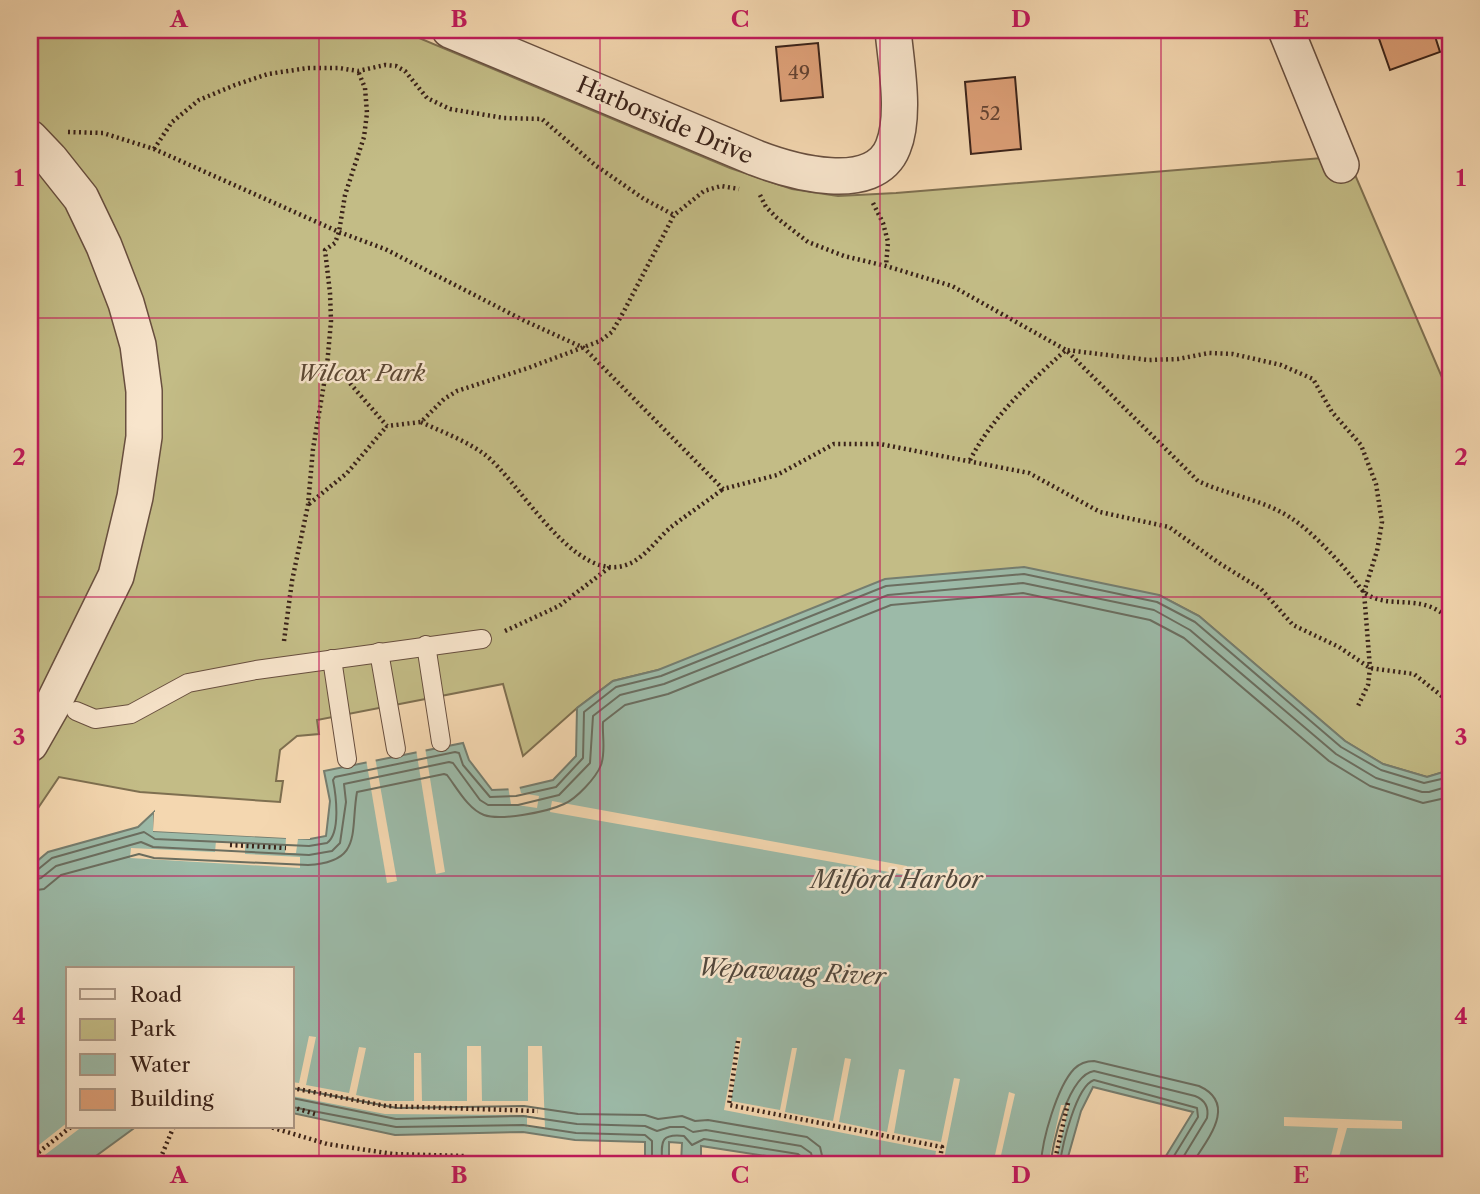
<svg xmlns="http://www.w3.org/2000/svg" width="1480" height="1194" viewBox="0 0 1480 1194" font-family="'Libre Caslon Text',serif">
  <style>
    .green { fill: #c3bc86; stroke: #7e6f50; stroke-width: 2 }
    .water { fill: #9cbaa8; stroke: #757d6f; stroke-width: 2 }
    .pier { fill: #f4d7b0 }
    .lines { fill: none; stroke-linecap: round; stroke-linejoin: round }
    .shore { stroke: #6b6e60; stroke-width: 2 }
    .building { fill: #dea078; stroke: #3a2219; stroke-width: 2 }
    .lane-casing { stroke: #684f3f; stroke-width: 20 }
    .street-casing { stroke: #684f3f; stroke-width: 38 }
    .path { stroke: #3a2219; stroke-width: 4.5; stroke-dasharray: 2 3.5; stroke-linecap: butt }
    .lane { stroke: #f8e5cc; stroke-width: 18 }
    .street { stroke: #f8e5cc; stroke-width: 35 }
    .grid { fill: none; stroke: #c2185b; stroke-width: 2; stroke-opacity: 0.55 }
    .labels { text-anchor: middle; stroke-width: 5; stroke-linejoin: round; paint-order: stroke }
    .number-label { font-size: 19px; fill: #634231 }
    .street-label { font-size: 23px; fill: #3a2219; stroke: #f8e5cc }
    .park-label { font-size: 23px; font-style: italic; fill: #5c4834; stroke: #f8e5cc }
    .water-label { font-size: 24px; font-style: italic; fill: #52483d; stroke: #f8e5cc }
    .neatline { fill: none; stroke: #c2185b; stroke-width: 2.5 }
    .grid-label { font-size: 23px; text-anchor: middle; font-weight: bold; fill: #c2185b }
  </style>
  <rect width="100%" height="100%" fill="#f4d7b0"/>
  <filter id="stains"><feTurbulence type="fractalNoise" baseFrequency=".00286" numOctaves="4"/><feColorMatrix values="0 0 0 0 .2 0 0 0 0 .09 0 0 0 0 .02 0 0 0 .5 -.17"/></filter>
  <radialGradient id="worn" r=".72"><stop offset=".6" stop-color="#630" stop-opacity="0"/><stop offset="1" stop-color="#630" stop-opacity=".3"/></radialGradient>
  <!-- green -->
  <polygon class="green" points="30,30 400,30 730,168 792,189 838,196 896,193 1347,156 1450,396 1450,770 1427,777 1383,764 1345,741 1199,616 1159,595 658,670 613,681 577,708 523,756 503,684 317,720 319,734 297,736 280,750 276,781 283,781 280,802 140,792 59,777 30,820"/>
  <!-- water -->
  <polygon class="water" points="1024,567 1159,595 1199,616 1345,741 1383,764 1427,777 1450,770 1450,1164 1161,1164 1193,1112 1093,1087 1081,1111 1066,1164 818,1164 701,1146 701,1164 681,1164 682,1143 669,1142 669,1164 645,1164 645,1142 575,1140 523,1132 395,1135 292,1113 292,968 68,968 68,1126 137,1126 85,1164 30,1164 30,867 48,852 138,827 154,812 154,831 310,839 326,836 330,801 324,771 463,743 469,760 492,790 515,789 553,780 576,756 577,708 613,681 658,670 885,579"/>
  <!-- pier -->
  <g class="pier">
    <polygon points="425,747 445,872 436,874 416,749"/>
    <polygon points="375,757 397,881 387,883 366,759"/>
    <polygon points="519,785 521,793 539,796 537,808 511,804 508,786"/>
    <polygon points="552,801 907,866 906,875 550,812"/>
    <polygon points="154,812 158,812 157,828 310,836 310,839 298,839 296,853 285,853 286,838 153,831"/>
    <polygon points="216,841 245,843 245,854 300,857 300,868 130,858 131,848 215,852"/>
    <polygon points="309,1036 316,1037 306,1085 349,1093 359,1047 366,1048 356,1095 385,1101 414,1101 414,1053 421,1053 422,1101 467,1101 467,1046 481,1046 482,1101 528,1101 528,1046 542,1046 545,1128 527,1127 527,1115 385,1114 292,1096 292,1082 299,1083"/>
    <polygon points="737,1037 742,1038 731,1101 780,1110 792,1048 797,1048 785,1112 833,1121 845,1058 851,1059 839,1122 887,1132 899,1069 905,1070 894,1133 941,1142 954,1078 960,1079 943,1164 934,1164 936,1151 724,1110"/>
    <polygon points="1009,1092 1015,1094 999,1164 993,1164"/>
    <polygon points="1061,1105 1069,1105 1055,1164 1048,1164"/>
    <polygon points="1284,1117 1402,1121 1402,1129 1347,1128 1337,1164 1329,1164 1338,1128 1284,1126"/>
    <polygon points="68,1122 68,1126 83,1126 33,1164 30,1164 30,1152"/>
  </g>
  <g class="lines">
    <!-- shore -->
    <g class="shore">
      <path d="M 30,872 L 36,871 L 52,858 L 144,832 L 155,839 L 309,846 L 327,843 C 341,833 336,795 333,780 L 335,777 L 455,752 L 459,753 L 463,765 L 490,797 L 516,796 L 556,787 L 583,758 L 584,712 L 616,687 L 661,676 L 886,586 L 1024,574 L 1157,602 L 1195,622 L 1341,747 L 1381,770 L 1424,783 L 1450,777"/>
      <polyline points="30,881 41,878 56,866 141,842 153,847 309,855 332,851 340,843 346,802 344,784 449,762 453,763 480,800 488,805 518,805 559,795 590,763 593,716 620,695 664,684 888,595 1023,583 1154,610 1190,630 1336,754 1376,778 1422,792 1429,792 1450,786"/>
      <path d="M 30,891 L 44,889 L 61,875 L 139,854 L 154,858 L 308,865 C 363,862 350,832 357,792 L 444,774 L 447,775 C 457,788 468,809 484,815 C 501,821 547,812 564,804 C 576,799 596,778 601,765 C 606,752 602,735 603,722 L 625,705 L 668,694 L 891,605 L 1023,593 L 1150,620 L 1184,638 L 1329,761 L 1370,786 L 1423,803 L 1450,797"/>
      <polyline points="292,1088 397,1108 524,1106 578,1114 645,1115 658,1119 682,1116 695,1121 708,1120 807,1137 820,1147 824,1164"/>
      <polyline points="292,1098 396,1119 523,1116 577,1124 645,1126 657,1131 670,1127 684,1127 693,1132 706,1130 801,1146 811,1153 814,1164"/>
      <polyline points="292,1107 396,1127 523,1125 576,1133 645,1135 652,1141 652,1164"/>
      <path d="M 662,1164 C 662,1144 658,1133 684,1136 L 692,1145 L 704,1139 L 798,1154 L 803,1158 L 805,1164"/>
      <path d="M 1041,1164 C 1042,1140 1057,1087 1074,1069 C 1080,1063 1086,1061 1094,1061 L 1199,1086 C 1239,1104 1206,1141 1192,1164"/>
      <path d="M 1051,1164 C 1052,1142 1069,1075 1094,1071 L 1195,1096 C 1205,1100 1209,1108 1207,1118 L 1179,1164"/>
      <path d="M 1060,1164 C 1062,1146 1076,1086 1094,1080 L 1197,1108 L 1198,1117 L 1169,1164"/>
    </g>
  </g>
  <!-- building -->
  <g class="building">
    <polygon points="1376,30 1433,30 1440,52 1390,70"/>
    <polygon points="818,43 823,97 781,101 776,47"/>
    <polygon points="1015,77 1021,149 971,154 965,82"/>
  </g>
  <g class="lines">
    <!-- lane casing -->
    <g class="lane-casing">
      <g id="lane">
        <polyline points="426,645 441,742"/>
        <polyline points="379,652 396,749"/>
        <polyline points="332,659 347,759"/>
        <polyline points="76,711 95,719 131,714 188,683 256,670 482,639"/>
      </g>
    </g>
    <!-- street casing -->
    <g class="street-casing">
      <g id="street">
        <path d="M 450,30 L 756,158 C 790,171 874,196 893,147 C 906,115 896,64 893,30"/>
        <polyline points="1286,30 1341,165"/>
        <polyline points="30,138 50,159 81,198 104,246 126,303 138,345 144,391 144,437 135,497 116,576 54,702 30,744"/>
      </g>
    </g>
    <!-- path -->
    <g class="path">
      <polyline points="68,132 103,133 154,149 339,232 385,249 525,321 584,348 723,489 777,475 834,444 880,444 1029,473 1100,512 1169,527 1219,563 1261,589 1293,625 1339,647 1370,668 1414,674 1443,697 1450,694"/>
      <polyline points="154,149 172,122 199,100 235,85 268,74 308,68 339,68 358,71 385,65 396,66 405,71 427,98 450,109 504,118 542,119 595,165 644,199 674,215"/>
      <path d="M 760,195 L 766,207 L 777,218 L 808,242 L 844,256 L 886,266 L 952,286 L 1066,350 L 1198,481 C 1234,498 1269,499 1302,526 C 1319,540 1337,559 1351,576 C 1356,581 1360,589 1365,593 C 1390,611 1422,591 1450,620"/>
      <polyline points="873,203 883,223 888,242 886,266"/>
      <polyline points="327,366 331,321 330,293 325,250 335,243 339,232 345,195 364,137 367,113 365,88 358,71"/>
      <path d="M 421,422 C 442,432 465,440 484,454 C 519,479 576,590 631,563 C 647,555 658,538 671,527 C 688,514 706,502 723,489"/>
      <path d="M 970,460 C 992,417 1031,381 1066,350 L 1149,360 L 1178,359 L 1209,353 L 1233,354 L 1281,365 L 1313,379 L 1332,412 L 1361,445 L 1376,484 L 1382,522 L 1377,551 L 1364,592 L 1370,668 L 1368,685 L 1358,706"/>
      <polyline points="309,504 347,473 386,427"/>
      <polyline points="505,631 559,606 610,567"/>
      <polyline points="284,641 292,581 308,505 313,449 327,366 341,373 387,426 421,422 444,399 457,391 528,368 600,341 612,332 624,311 674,215 704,191 721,186 739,189"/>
      <polyline points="230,845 286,848"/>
      <polyline points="738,1041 729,1105 942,1147 939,1164"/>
      <polyline points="292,1088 386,1106 538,1111"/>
      <polyline points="292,1107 315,1114"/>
      <polyline points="267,1126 327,1144 393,1154 465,1156"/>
      <polyline points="30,1159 72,1126"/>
      <polyline points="158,1164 174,1126"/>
      <polyline points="1054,1164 1068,1103"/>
    </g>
    <!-- lane -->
    <use href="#lane" class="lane"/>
    <!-- street -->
    <use href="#street" class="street"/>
  </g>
  <!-- grid -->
  <path class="grid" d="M 319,30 L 319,1164M 600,30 L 600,1164M 880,30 L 880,1164M 1161,30 L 1161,1164M 30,318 L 1450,318M 30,597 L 1450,597M 30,876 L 1450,876"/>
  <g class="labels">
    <!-- number labels -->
    <g class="number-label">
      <text x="799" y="79">49</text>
      <text x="990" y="120">52</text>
    </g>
    <!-- street labels -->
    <g class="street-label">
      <text transform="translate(665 120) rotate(23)" y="8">Harborside Drive</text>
    </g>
    <!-- park labels -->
    <g class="park-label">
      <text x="361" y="381">Wilcox Park</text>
    </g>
    <!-- water labels -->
    <g class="water-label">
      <text x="897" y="888">Milford Harbor</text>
      <text transform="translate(792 972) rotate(3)" y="8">Wepawaug River</text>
    </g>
  </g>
  <!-- margin -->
  <rect width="1480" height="1194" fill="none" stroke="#f4d7b0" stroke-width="77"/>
  <!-- legend -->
  <rect x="66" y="967" width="228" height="161" fill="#f8e5cc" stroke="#ac9784" stroke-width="2"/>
  <rect x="80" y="989" width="35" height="10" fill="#f8e5cc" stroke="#ac9784" stroke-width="2"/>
  <text x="130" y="1002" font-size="21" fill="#3a2219">Road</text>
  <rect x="80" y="1019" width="35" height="21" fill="#c3bc86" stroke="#ac9784" stroke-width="2"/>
  <text x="130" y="1036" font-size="21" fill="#3a2219">Park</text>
  <rect x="80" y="1054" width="35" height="21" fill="#9cbaa8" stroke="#ac9784" stroke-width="2"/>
  <text x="130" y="1072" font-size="21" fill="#3a2219">Water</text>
  <rect x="80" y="1089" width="35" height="21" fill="#dea078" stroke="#ac9784" stroke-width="2"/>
  <text x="130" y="1106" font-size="21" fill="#3a2219">Building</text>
  <rect x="38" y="38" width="1404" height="1118" class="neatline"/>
  <g class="grid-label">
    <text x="179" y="27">A</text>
    <text x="459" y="27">B</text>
    <text x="740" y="27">C</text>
    <text x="1021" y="27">D</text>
    <text x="1301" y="27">E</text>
    <text x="19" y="186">1</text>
    <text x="1461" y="186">1</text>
    <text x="19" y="465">2</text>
    <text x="1461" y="465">2</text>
    <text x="19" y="745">3</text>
    <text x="1461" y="745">3</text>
    <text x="19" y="1024">4</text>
    <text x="1461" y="1024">4</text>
    <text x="179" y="1183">A</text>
    <text x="459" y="1183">B</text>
    <text x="740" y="1183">C</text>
    <text x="1021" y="1183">D</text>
    <text x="1301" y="1183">E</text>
  </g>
  <rect width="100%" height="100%" filter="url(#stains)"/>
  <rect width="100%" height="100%" fill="url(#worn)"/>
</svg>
